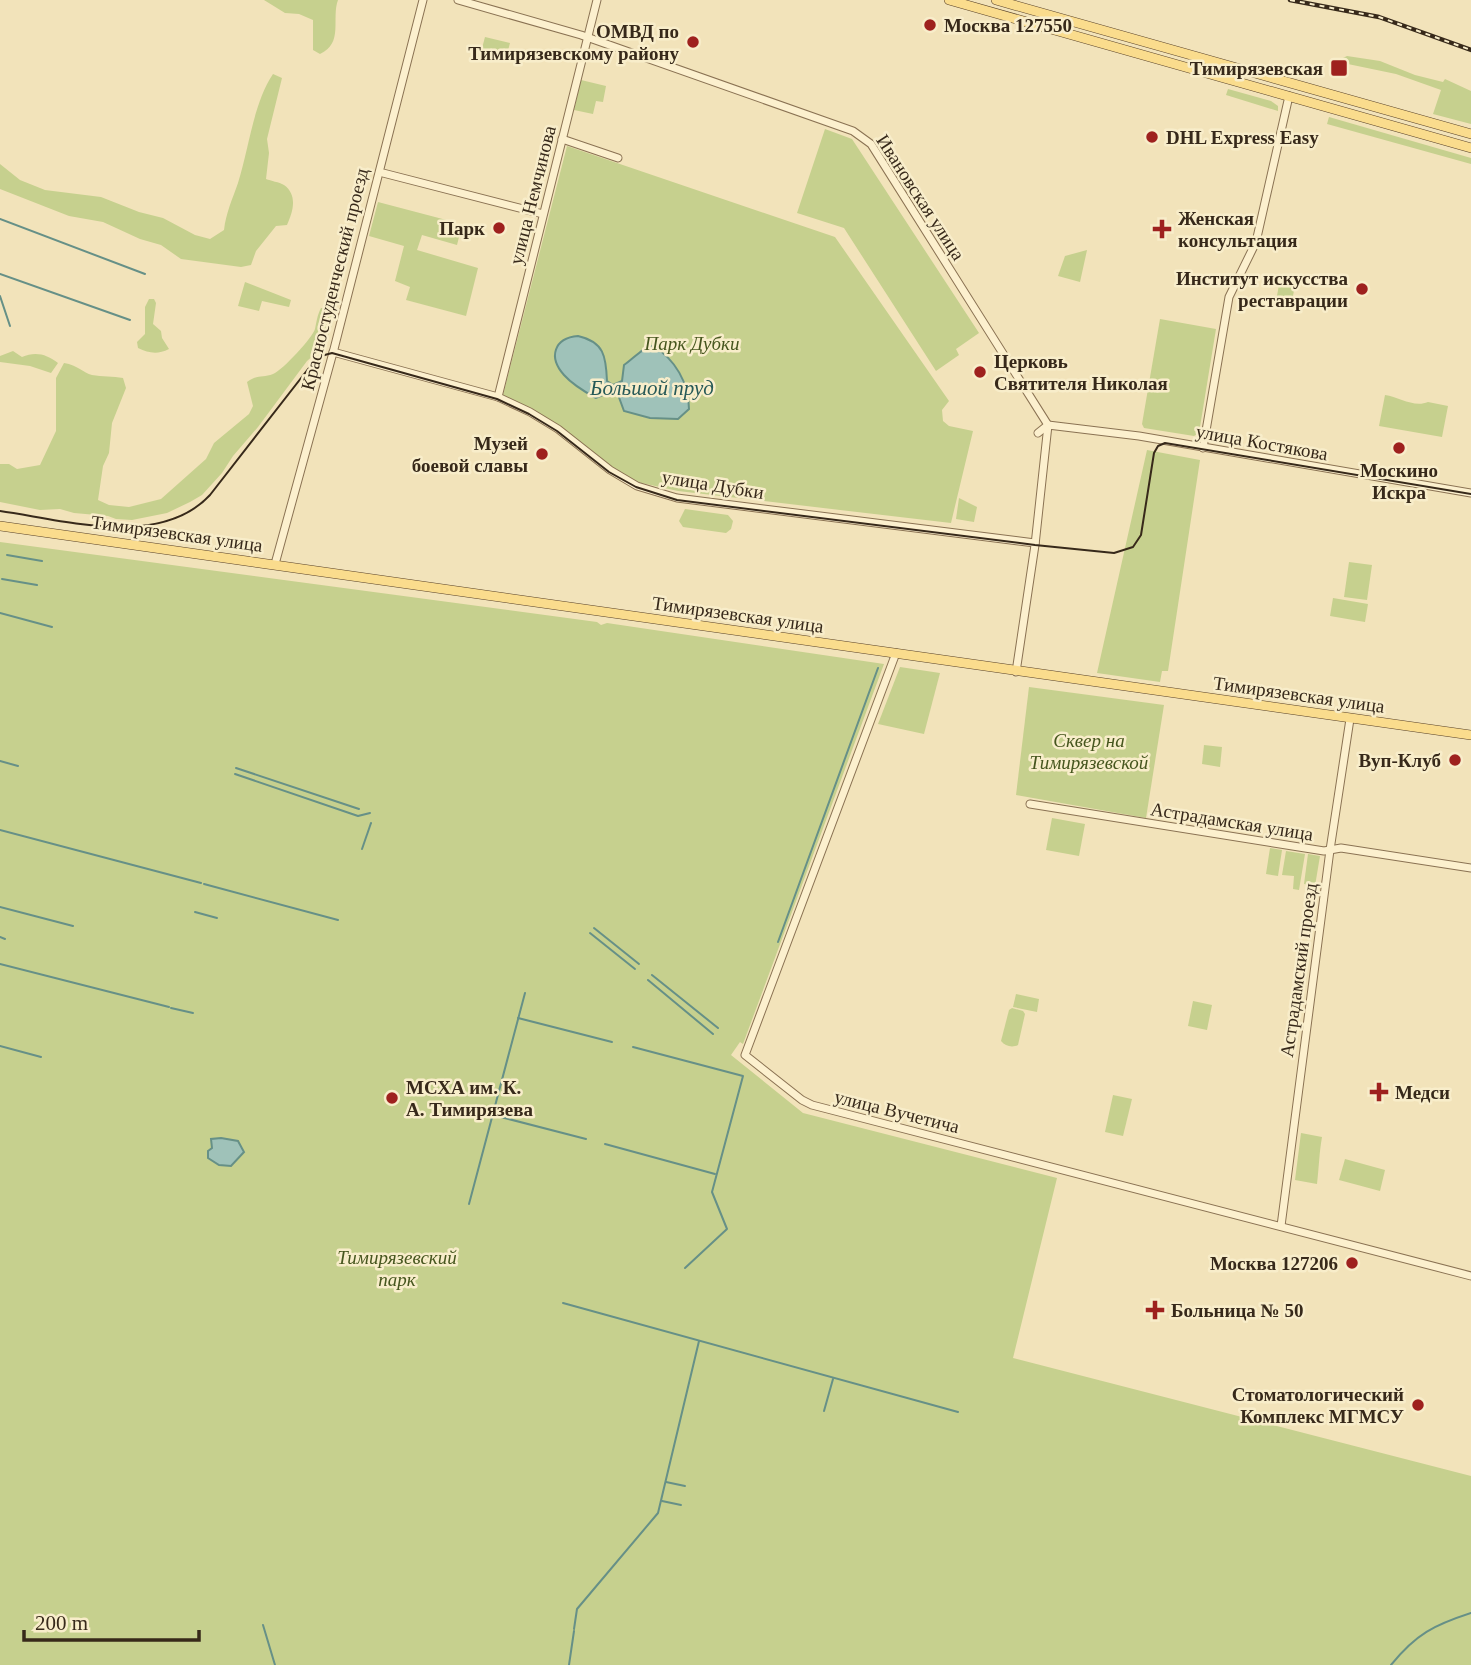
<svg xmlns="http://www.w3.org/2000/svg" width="1471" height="1665" viewBox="0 0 1471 1665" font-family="'Times New Roman',serif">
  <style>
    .green { fill: #c6d08e }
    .water { fill: #9fc2b9; stroke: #669087; stroke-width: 2 }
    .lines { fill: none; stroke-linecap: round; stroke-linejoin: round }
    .stream { stroke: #669087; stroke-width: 2 }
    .minor-casing { stroke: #8a7253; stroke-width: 9 }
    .major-casing { stroke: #574028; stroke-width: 10 }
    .minor { stroke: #fcf0ce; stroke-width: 7 }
    .major { stroke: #fadc8d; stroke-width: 9 }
    .tram { stroke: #37291a; stroke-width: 2 }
    .rail-casing { stroke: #37291a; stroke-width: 4.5 }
    .rail { stroke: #f8edca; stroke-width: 2; stroke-dasharray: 5; stroke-linecap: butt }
    .poi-dot { fill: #9e211e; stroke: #f8edca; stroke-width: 2.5 }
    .labels { text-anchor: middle; stroke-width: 5; stroke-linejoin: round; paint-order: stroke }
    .poi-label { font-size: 19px; font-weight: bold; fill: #37291a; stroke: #f8edca; text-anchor: end }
    .street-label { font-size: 19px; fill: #37291a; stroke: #f8edca }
    .park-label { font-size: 19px; font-style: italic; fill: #46561e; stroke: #f8edca }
    .water-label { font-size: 21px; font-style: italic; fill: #275957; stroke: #f8edca }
  </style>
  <rect width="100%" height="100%" fill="#f2e3ba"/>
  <!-- green -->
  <g class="green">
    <path d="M 264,0 L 338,0 C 331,19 344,43 320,54 L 313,50 L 313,20 L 299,14 L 285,13 Z"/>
    <polygon points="485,37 510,43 506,58 481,52"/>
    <polygon points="1347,56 1380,61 1415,75 1443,82 1445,79 1471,91 1471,124 1433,114 1441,90 1396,74 1343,63 1343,58"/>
    <path d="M 273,74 L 282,78 L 267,139 L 269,153 L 266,179 C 271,181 279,182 284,185 C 298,195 293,212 287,225 L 276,226 L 256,251 L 251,265 L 241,267 L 181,259 L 161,245 L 140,239 L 103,222 L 69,216 L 0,189 L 0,164 L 20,180 L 45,190 L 101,197 L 139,212 L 163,218 L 195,235 L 210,239 L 224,230 C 226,213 232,200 238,183 C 249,149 253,104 273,74 Z"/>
    <polygon points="581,80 606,86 603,102 596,101 593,114 574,110"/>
    <polygon points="1228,89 1271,101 1278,106 1278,111 1226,95"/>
    <polygon points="1329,117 1471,158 1471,164 1327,124"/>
    <polygon points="825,129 852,139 979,333 956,349 959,355 936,371 844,228 797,213"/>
    <polygon points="567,146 835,237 949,401 942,410 943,421 949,426 973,431 951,523 678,491 637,482 611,467 563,429 503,395"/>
    <polygon points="378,202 454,222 460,233 457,245 422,235 417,250 478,268 466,316 406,300 410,287 395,281 404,246 369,236"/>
    <polygon points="1087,250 1080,282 1058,276 1065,256"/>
    <polygon points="1280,279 1296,282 1290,309 1275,307"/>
    <polygon points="245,282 291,300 289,307 262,301 259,311 238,306"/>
    <path d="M 149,299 L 154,299 L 156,303 L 153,324 L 161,331 L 162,338 L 169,349 C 157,355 149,353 138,348 L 137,342 L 145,334 L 145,307 Z"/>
    <path d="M 321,308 L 327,308 L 334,317 L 331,329 L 323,347 L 307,361 L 258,427 L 233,456 L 222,473 L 202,495 L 190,502 L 167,513 L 132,520 L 116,519 L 108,516 L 74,513 L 60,509 L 40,510 L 0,502 L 0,464 L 9,464 L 17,469 L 40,465 L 56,431 L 56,378 L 64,363 C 78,365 83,373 92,375 C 102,377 113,376 123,378 L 126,388 L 112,423 L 109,453 L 103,466 L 98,500 L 109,505 L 129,507 L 161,499 L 206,459 L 214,443 L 249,414 L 253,406 L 247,382 C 258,374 263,378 273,374 C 283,370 313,337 315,329 C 317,320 317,316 321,308 Z"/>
    <polygon points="1160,319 1216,329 1199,433 1194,436 1144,428 1142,424"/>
    <path d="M 13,351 L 22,357 C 35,351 47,354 58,363 L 51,373 L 30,366 L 0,362 L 0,356 Z"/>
    <path d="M 1385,395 C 1399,397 1414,408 1428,402 L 1448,406 L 1442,437 L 1379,426 Z"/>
    <polygon points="1147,450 1200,460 1168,671 1162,671 1160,682 1097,673"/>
    <polygon points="959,498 977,507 974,522 956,519"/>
    <polygon points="685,509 728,515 733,521 731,529 726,533 683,527 679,521"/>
    <polygon points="0,542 597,622 601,625 607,623 884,664 743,1044 740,1042 731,1055 803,1113 1057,1178 1013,1358 1471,1476 1471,1665 0,1665"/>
    <polygon points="1349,562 1372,565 1367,600 1344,597"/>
    <polygon points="1333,598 1368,604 1365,622 1330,616"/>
    <polygon points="900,667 940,673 924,734 878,724"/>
    <polygon points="1029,687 1164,705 1146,818 1016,795"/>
    <polygon points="1204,745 1222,747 1220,767 1202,764"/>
    <polygon points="1052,818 1085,824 1079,856 1046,850"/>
    <polygon points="1270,848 1282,850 1278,876 1266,874"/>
    <polygon points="1286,851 1305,854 1299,890 1293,889 1294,876 1282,875"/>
    <polygon points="1308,854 1320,856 1315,886 1304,884"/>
    <polygon points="1016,994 1039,999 1037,1012 1013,1007"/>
    <polygon points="1193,1001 1212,1005 1207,1030 1188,1026"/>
    <path d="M 1012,1008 L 1023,1011 L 1025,1014 L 1018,1045 C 1012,1048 1005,1046 1001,1041 L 1009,1010 Z"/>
    <polygon points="1113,1095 1132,1099 1123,1136 1105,1132"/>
    <path d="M 1301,1133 L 1322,1137 C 1319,1154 1319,1168 1317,1184 L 1295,1180 Z"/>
    <polygon points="1345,1159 1385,1170 1380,1191 1339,1180"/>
  </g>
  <!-- water -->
  <g class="water">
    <path d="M 578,336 C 604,342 606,356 607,381 L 613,385 L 622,381 L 624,365 C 633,359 644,346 653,346 C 675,359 689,383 689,409 L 678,419 L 650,418 L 624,411 L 617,392 L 610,392 L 596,398 C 585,392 572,384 564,375 C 548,357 554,338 578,336 Z"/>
    <polygon points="221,1138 238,1141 244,1152 231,1166 219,1165 208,1158 208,1151 212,1148 211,1139"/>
  </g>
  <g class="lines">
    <!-- stream -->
    <g class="stream">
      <polyline points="0,219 145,274"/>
      <polyline points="0,274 130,320"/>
      <polyline points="0,296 10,326"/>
      <polyline points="7,555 42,561"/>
      <polyline points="2,579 37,585"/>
      <polyline points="0,613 52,627"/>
      <polyline points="0,761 18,766"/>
      <polyline points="236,768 359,809"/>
      <polyline points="235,774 358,816 370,813"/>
      <polyline points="0,830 201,883"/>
      <polyline points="362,849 371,823"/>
      <polyline points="204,884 338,920"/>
      <polyline points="0,907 73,926"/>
      <polyline points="195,912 217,918"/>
      <polyline points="594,928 639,964"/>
      <polyline points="590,933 635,969"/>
      <polyline points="0,937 5,939"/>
      <polyline points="778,942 878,668"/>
      <polyline points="0,964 169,1007"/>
      <polyline points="652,975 718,1028"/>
      <polyline points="648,980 713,1034"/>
      <polyline points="171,1008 193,1013"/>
      <polyline points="518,1018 612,1042"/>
      <polyline points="0,1046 41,1057"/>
      <polyline points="633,1047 743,1076 712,1192 727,1229 685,1268"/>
      <polyline points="493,1115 586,1139"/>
      <polyline points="605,1144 715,1174"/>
      <polyline points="469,1204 525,993"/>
      <polyline points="563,1303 958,1412"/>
      <polyline points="824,1411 833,1379"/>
      <polyline points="666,1482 685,1486"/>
      <polyline points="662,1501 681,1505"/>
      <polyline points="263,1625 275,1665"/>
      <polyline points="574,1629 577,1609 658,1513 699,1341"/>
      <polyline points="569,1665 574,1631"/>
      <path d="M 1391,1665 C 1416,1634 1434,1625 1471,1613"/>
    </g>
    <!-- minor casing -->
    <g class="minor-casing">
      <g id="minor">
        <polyline points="458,0 581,35 853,131 871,144 1048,425 1035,545 1016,672"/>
        <polyline points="562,139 618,158"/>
        <polyline points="383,173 543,214"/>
        <polyline points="333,352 498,397 530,412 558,429 610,470 637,486 677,498 1035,543"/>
        <polyline points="498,397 597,0"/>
        <polyline points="1048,425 1139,436 1471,493"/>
        <polyline points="1038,433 1048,425"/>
        <polyline points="1203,448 1229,297 1256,242 1289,96"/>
        <polyline points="275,564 334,349 423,0"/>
        <polyline points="896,653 745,1055 802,1100 812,1105 1471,1276"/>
        <polyline points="1030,804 1324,851 1341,848 1471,868"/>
        <polyline points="1281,1226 1330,850 1350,719"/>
      </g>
    </g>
    <!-- major casing -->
    <g class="major-casing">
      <g id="major">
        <polyline points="949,0 1471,148"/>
        <polyline points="996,0 1471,134"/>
        <polyline points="0,526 1471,735"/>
      </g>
    </g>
    <!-- minor -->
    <use href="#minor" class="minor"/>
    <!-- major -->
    <use href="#major" class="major"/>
    <!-- tram -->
    <path class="tram" d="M 0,511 C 64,520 160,549 210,495 L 312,364 L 321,356 L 332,353 L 497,399 L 529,414 L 557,431 L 609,472 L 636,487 L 677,500 L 1035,545 L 1114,553 L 1133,547 L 1141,535 L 1154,453 L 1158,446 L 1165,443 L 1471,494"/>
    <!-- rail casing -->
    <g class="rail-casing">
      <polyline id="rail" points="1290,0 1379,17 1471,50"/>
    </g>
    <!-- rail -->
    <use href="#rail" class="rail"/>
  </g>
  <!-- markers -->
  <g class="poi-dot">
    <circle cx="930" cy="25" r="7"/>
    <circle cx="693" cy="42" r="7"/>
    <rect x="1330" y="59" width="18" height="18" rx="3.5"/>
    <circle cx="1152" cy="137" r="7"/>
    <circle cx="499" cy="228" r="7"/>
    <path d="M1158.5 218.5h7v7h7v7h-7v7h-7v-7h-7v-7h7z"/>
    <circle cx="1362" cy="289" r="7"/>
    <circle cx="980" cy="372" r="7"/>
    <circle cx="1399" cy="448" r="7"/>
    <circle cx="542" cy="454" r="7"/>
    <circle cx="1455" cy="760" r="7"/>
    <path d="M1375.5 1081.5h7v7h7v7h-7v7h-7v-7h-7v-7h7z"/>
    <circle cx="392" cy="1098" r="7"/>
    <circle cx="1352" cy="1263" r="7"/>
    <path d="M1151.5 1299.5h7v7h7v7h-7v7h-7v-7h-7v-7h7z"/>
    <circle cx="1418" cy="1405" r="7"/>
  </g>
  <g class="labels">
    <!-- poi labels -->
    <g class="poi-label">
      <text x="944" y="32" text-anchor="start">Москва 127550</text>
      <text x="679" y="38">ОМВД по<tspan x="679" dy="22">Тимирязевскому району</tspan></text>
      <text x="1323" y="75">Тимирязевская</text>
      <text x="1166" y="144" text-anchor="start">DHL Express Easy</text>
      <text x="1178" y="225" text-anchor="start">Женская<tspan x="1178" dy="22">консультация</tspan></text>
      <text x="485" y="235">Парк</text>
      <text x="1348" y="285">Институт искусства<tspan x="1348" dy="22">реставрации</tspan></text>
      <text x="994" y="368" text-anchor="start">Церковь<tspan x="994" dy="22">Святителя Николая</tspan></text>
      <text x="528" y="450">Музей<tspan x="528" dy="22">боевой славы</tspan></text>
      <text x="1399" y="477" text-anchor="middle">Москино<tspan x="1399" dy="22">Искра</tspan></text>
      <text x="1441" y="767">Вуп-Клуб</text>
      <text x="406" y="1094" text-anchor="start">МСХА им. К.<tspan x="406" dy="22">А. Тимирязева</tspan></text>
      <text x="1395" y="1099" text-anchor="start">Медси</text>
      <text x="1338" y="1270">Москва 127206</text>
      <text x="1171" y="1317" text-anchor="start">Больница № 50</text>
      <text x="1404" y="1401">Стоматологический<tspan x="1404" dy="22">Комплекс МГМСУ</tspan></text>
    </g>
    <!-- street labels -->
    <g class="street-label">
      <text transform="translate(532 195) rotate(-76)" y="7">улица Немчинова</text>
      <text transform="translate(921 197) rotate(57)" y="7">Ивановская улица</text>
      <text transform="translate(334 279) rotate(-76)" y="7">Красностуденческий проезд</text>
      <text transform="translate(1262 442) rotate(10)" y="7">улица Костякова</text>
      <text transform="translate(713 484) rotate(9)" y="7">улица Дубки</text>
      <text transform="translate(177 533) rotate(8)" y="7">Тимирязевская улица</text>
      <text transform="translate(738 614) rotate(8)" y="7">Тимирязевская улица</text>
      <text transform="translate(1299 694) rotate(8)" y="7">Тимирязевская улица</text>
      <text transform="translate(1232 821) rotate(9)" y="7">Астрадамская улица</text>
      <text transform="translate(1298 970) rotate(-82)" y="7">Астрадамский проезд</text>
      <text transform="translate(897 1111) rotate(14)" y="7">улица Вучетича</text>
    </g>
    <!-- park labels -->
    <g class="park-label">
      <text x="692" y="350">Парк Дубки</text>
      <text x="1089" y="747">Сквер на<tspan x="1089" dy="22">Тимирязевской</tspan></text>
      <text x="397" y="1264">Тимирязевский<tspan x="397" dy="22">парк</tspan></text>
    </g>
    <!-- water labels -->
    <g class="water-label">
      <text x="652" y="395">Большой пруд</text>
    </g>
  </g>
  <!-- scale -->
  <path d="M24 1630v10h175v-10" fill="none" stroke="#37291a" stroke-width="3.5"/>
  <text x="35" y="1630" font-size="21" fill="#37291a" stroke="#f8edca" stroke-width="5" paint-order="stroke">200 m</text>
</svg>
